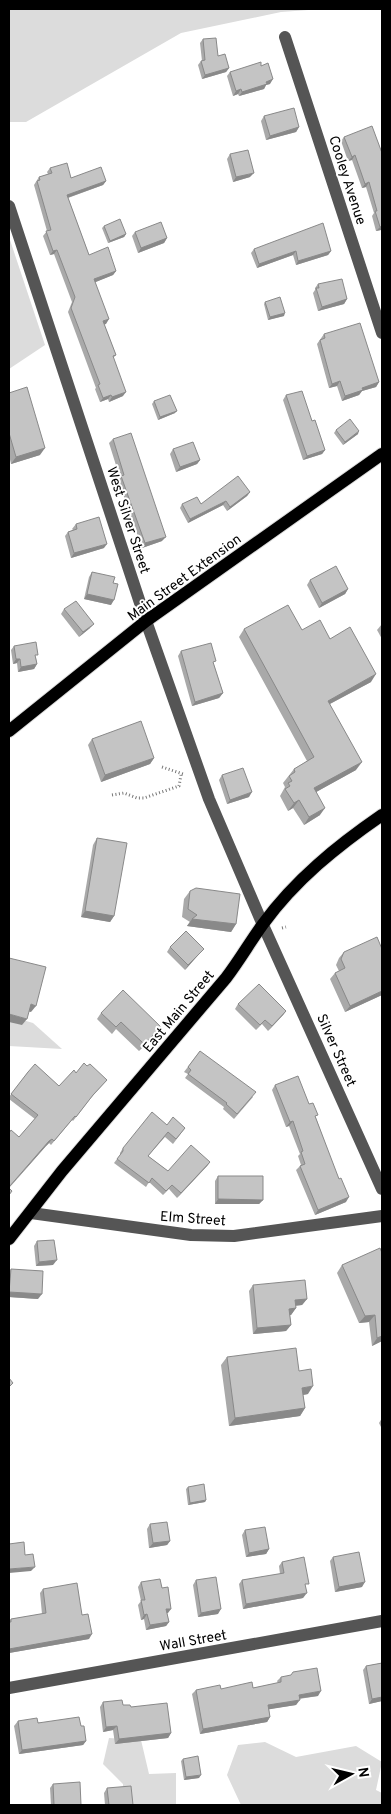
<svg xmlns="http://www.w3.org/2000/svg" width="391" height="1814" viewBox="0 0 391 1814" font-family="Overpass,sans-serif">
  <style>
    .green { fill: #dcdcdc }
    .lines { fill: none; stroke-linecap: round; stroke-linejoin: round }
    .major-casing { stroke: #dbdbdb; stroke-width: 14 }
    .path { stroke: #777; stroke-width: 3; stroke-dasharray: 1 2.5; stroke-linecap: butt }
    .minor { stroke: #555; stroke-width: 12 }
    .major { stroke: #000; stroke-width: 12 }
    .wall { fill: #a9a9a9 }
    .shaded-wall { fill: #898989 }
    .building { fill: #c4c4c4; stroke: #898989 }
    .labels { text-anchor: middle; stroke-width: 4; stroke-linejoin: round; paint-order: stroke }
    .street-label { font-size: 14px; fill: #000; stroke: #fff }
  </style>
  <rect width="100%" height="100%" fill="#fff"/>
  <!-- green -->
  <g class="green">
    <polygon points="9,9 322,9 281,12 181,33 26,122 9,122"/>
    <polygon points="9,237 45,345 9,369"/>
    <polygon points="9,1016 33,1023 62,1049 9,1046"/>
    <polygon points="109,1738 141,1740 149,1774 176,1773 176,1805 123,1805 123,1784 103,1764"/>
    <polygon points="265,1742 296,1757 356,1746 382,1762 376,1790 382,1793 382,1805 241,1805 227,1775 238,1745"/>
  </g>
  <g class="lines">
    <!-- major casing -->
    <g class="major-casing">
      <g id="major">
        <polyline points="9,731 146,621 382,454"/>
        <path d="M 9,1239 L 62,1171 L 226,978 C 239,961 250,942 263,924 C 295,880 337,846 382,815"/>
      </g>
    </g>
    <!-- path -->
    <g class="path">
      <polyline points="162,767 183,774"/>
      <polyline points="112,795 124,793 137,798 144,798 179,786 181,775"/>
      <polyline points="282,928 286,927"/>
    </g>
    <!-- minor -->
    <g class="minor">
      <polyline points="285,37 382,333"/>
      <polyline points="9,206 146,621 209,799 263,925 382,1189"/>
      <polyline points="31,1213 191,1235 234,1236 382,1216"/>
      <polyline points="9,1688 382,1621"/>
    </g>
    <!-- major -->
    <use href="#major" class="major"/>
  </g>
  <!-- wall -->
  <g class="wall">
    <polygon points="203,39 229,68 226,72 202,79 198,65 201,61 202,61 200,43"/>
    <polygon points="261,66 270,84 266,85 264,89 239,96 238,94 233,96 227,76 230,72"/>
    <polygon points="264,116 299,127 296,132 266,140 261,121"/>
    <polygon points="344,137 382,153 382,233 381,230 376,231 372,216 374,213 366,187 362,188 352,160 348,161 341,141"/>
    <polygon points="230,154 250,177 233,182 227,159"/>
    <polygon points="50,168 71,178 106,181 103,185 68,198 89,255 116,271 113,275 95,282 106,324 104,324 116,355 113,358 123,396 109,402 108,399 100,402 95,389 96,388 68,312 72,302 54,254 50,255 43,236 47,231 34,185 39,177 48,174 47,172"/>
    <polygon points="104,226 126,234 124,237 108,243 102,228"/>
    <polygon points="135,232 167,238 164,243 138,253 132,236"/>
    <polygon points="254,249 331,251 328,255 296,265 293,255 257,268 251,253"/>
    <polygon points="318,284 347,299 344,304 318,311 313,293 315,290 315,288"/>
    <polygon points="265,302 284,316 268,320 264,304"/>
    <polygon points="324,334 379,382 376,387 362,391 359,395 342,401 337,386 329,388 317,344"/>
    <polygon points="9,393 40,455 11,464 9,455"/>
    <polygon points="286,395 312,421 325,450 322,454 303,460 283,400"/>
    <polygon points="154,401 175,413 158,420 152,404"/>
    <polygon points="336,430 358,434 343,445 334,433"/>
    <polygon points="113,439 162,541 142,548 118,480 120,478 109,443"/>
    <polygon points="173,449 200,460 197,464 176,472 170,454"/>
    <polygon points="250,492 247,496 227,511 223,505 188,523 180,508 182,504 201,504"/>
    <polygon points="76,524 104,548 71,558 65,536 68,532 73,530 72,529"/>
    <polygon points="92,572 113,583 111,605 84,599 89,577"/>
    <polygon points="310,580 348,589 345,594 319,608 307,585"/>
    <polygon points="64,609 90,628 79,637 61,614"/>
    <polygon points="382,624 382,639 377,630"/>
    <polygon points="244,629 302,630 330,639 371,682 330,704 356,770 316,792 320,815 304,825 293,808 288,811 280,796 285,787 283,783 294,769 307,761 239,637"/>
    <polygon points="14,646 36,658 37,664 34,669 18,672 17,663 13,664 11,650"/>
    <polygon points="181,651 214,665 223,693 219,698 192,706 178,656"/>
    <polygon points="92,739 154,758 150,764 101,782 88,745"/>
    <polygon points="222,775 249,797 227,804 219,780"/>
    <polygon points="97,838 114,916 110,922 81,917 93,845"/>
    <polygon points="190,891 236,924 231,932 187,926 190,922 182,917 184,899"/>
    <polygon points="170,947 204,949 200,953 185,970 167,952"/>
    <polygon points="344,952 382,995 345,1012 330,979 335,973 339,971 336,965 339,958"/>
    <polygon points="238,1004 286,1011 283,1015 268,1031 262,1024 256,1030 235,1009"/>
    <polygon points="101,1013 161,1027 156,1033 139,1051 116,1029 112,1034 97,1019"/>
    <polygon points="200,1051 253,1097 234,1119 223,1109 224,1107 185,1078 188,1074 184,1072"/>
    <polygon points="87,1066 107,1080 90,1099 73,1121 72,1120 51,1145 49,1143 46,1146 9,1188 9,1196 9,1133 19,1137 35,1119 9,1099 9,1097 28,1072 59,1086 76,1073"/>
    <polygon points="275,1085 309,1104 316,1118 346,1202 315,1215 296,1170 301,1165 298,1156 300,1154 289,1126 286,1127 272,1090"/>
    <polygon points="167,1125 185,1128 173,1144 165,1137 148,1156 168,1171 210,1162 207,1166 177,1198 169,1189 163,1195 149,1182 146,1187 114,1163 120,1155 120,1153 123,1148"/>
    <polygon points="218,1176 263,1200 259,1204 215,1204 215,1181"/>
    <polygon points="37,1241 53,1265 36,1266 34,1246"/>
    <polygon points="382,1253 382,1341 372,1346 369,1322 359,1323 337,1273 342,1265"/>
    <polygon points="11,1269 38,1299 9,1297 9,1272"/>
    <polygon points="253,1285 307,1299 302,1305 295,1306 296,1308 291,1315 290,1315 291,1325 286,1331 253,1334 249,1291"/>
    <polygon points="227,1357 299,1371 308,1394 303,1395 305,1408 300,1416 229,1426 221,1365"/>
    <polygon points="382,1418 382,1429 379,1423"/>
    <polygon points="188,1487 206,1500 205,1502 188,1505 186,1489"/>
    <polygon points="150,1524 170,1541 167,1545 149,1548 147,1529"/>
    <polygon points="245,1530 269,1549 266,1554 246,1557 242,1535"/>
    <polygon points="333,1557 362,1587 335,1592 330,1561"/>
    <polygon points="282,1562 306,1588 303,1598 243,1609 239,1584 242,1580 280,1574 279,1566"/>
    <polygon points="196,1580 218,1614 198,1617 193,1585"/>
    <polygon points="141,1582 162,1588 168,1613 167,1613 169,1622 166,1626 146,1630 144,1619 141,1620 138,1605 141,1601 138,1587"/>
    <polygon points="43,1589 82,1615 89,1639 9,1653 9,1621 11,1619 42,1614 40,1593"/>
    <polygon points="382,1663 382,1701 369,1704 363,1670 366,1666"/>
    <polygon points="281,1677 318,1696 299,1699 296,1705 269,1709 270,1717 267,1722 200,1734 192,1694 196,1690 253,1688 278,1683 277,1681"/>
    <polygon points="103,1702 131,1707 171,1733 168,1738 115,1744 113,1730 103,1732 100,1707"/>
    <polygon points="18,1721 81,1726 86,1741 83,1745 19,1754 14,1726"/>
    <polygon points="183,1759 199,1778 184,1780 181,1761"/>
    <polygon points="53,1784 81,1805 51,1805 50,1788"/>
    <polygon points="107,1788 133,1805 105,1805 104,1793"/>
  </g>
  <!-- shaded-wall -->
  <g class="shaded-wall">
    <polygon points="229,68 226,72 202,79 205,75"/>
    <polygon points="273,79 270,84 266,85 264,89 239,96 242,92"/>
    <polygon points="241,89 238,94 233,96 236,91"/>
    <polygon points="299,127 296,132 266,140 270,136"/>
    <polygon points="355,155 352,160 348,161 352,157"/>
    <polygon points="254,173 250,177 233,182 236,177"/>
    <polygon points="106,181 103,185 64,199 67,195"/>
    <polygon points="369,182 366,187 362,188 365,184"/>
    <polygon points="382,226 381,230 376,231 380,227"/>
    <polygon points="126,234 124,237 108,243 110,241"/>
    <polygon points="167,238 164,243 138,253 141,248"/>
    <polygon points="57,250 54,254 50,255 53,251"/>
    <polygon points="296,251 293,255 257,268 259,264"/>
    <polygon points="331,251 328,255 296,265 298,261"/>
    <polygon points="116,271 113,275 91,284 94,279"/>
    <polygon points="347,299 344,304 318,311 322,307"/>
    <polygon points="285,313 284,316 268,320 270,317"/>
    <polygon points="109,319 106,324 100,326 103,321"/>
    <polygon points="340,381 337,386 329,388 332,384"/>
    <polygon points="379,382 376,387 362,391 359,395 342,401 345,396 362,388"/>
    <polygon points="126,392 123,396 109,402 112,397"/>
    <polygon points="111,395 108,399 100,402 103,398"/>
    <polygon points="177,411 175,413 158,420 160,417"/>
    <polygon points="359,431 358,434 343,445 345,442"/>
    <polygon points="45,448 40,455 11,464 16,457"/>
    <polygon points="325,450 322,454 303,460 307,456"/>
    <polygon points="200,460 197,464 176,472 180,467"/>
    <polygon points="250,492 247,496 227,511 230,507"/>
    <polygon points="226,501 223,505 188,523 190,519"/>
    <polygon points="166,537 162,541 142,548 145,543"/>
    <polygon points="107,544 104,548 71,558 74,553"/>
    <polygon points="348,589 345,594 319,608 322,603"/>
    <polygon points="87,594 114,600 111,605 84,599"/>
    <polygon points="94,624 90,628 79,637 83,632"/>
    <polygon points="16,659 20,659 17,663 13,664"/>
    <polygon points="37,664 34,669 18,672 21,667"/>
    <polygon points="376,674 371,682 322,708 328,701"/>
    <polygon points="223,693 219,698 192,706 195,702"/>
    <polygon points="154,758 150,764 101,782 105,775"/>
    <polygon points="362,762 356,770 309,796 314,788"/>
    <polygon points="252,792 249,797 227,804 230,800"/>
    <polygon points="299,800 293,808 288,811 294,803"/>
    <polygon points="325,808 320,815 304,825 309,817"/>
    <polygon points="85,911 114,916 110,922 81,917"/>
    <polygon points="192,919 236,924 231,932 187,926"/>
    <polygon points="204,949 200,953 185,970 188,965"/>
    <polygon points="382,991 382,995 345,1012 350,1006"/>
    <polygon points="31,1004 36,1006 31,1012 26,1011"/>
    <polygon points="286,1011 283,1015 268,1031 272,1026"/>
    <polygon points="9,1014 27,1019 22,1025 9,1022"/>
    <polygon points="161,1027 156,1033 139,1051 144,1044"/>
    <polygon points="293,1121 289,1126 286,1127 290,1122"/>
    <polygon points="52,1139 49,1143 46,1146 9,1188 49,1141"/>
    <polygon points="210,1162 207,1166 177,1198 181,1193"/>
    <polygon points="349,1197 346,1202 315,1215 318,1210"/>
    <polygon points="218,1199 263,1200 259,1204 215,1204"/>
    <polygon points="57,1260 53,1265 36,1266 39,1262"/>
    <polygon points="9,1292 42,1294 38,1299 9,1297"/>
    <polygon points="307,1299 302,1305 290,1306 295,1300"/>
    <polygon points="296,1308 291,1315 285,1316 289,1309"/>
    <polygon points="375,1315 369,1322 359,1323 365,1316"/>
    <polygon points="291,1325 286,1331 253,1334 257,1328"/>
    <polygon points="382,1336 382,1341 372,1346 377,1338"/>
    <polygon points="313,1386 308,1394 297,1396 302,1388"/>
    <polygon points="305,1408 300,1416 229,1426 235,1418"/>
    <polygon points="206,1500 205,1502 188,1505 190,1503"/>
    <polygon points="170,1541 167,1545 149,1548 153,1543"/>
    <polygon points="269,1549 266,1554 246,1557 249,1553"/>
    <polygon points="35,1567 31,1571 9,1573 9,1569"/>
    <polygon points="365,1582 362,1587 335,1592 339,1587"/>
    <polygon points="307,1593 303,1598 243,1609 246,1604"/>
    <polygon points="166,1609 171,1609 168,1613 163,1614"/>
    <polygon points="221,1609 218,1614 198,1617 201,1613"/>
    <polygon points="147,1614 144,1619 141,1620 144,1615"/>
    <polygon points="169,1622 166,1626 146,1630 150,1625"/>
    <polygon points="92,1634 89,1639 9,1653 9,1649"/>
    <polygon points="321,1691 318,1696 295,1699 299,1695"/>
    <polygon points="382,1697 382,1701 369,1704 372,1699"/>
    <polygon points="300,1700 296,1705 265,1710 268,1705"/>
    <polygon points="270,1717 267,1722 200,1734 203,1729"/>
    <polygon points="117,1726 113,1730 103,1732 106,1727"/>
    <polygon points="171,1733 168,1738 115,1744 119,1739"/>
    <polygon points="86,1741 83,1745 19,1754 22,1750"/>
    <polygon points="201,1775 199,1778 184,1780 186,1777"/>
  </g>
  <!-- building -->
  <g class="building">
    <polygon points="216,38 218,56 225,54 229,68 205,75 201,61 205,60 203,39"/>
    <polygon points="261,62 261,66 268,63 273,79 266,82 267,84 242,92 241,89 236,91 230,72"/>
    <polygon points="294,108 299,127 270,136 264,116"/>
    <polygon points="372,126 382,153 382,226 380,227 375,211 377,211 369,182 365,184 355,155 352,157 344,137"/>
    <polygon points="248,150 254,173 236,177 230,154"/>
    <polygon points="67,163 71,178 101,167 106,181 67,195 89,255 108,247 116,271 94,279 109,319 103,321 116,355 113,356 126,392 112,397 111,395 103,398 98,385 100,384 71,308 75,297 57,250 53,251 46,231 51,230 37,181 40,180 39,177 52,173 50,168"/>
    <polygon points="120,219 126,234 110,241 104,226"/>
    <polygon points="161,222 167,238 141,248 135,232"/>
    <polygon points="323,223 331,251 298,261 296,251 259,264 254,249"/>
    <polygon points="342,279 347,299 322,307 316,288 319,288 318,284"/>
    <polygon points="280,297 285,313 270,317 265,302"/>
    <polygon points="360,323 379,382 362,388 363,390 345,396 340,381 332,384 320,340 325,338 324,334"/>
    <polygon points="27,387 45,448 16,457 9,433 9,393"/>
    <polygon points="302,391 312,421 315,420 325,450 307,456 286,395"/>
    <polygon points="170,395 177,411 160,417 154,401"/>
    <polygon points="350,419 359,431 345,442 336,430"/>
    <polygon points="131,433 166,537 145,543 121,476 124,475 113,439"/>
    <polygon points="193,442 200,460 180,467 173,449"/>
    <polygon points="238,476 250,492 230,507 226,501 190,519 182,504 197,497 201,504"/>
    <polygon points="99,517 107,544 74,553 68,532 77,529 76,524"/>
    <polygon points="336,566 348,589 322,603 310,580"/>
    <polygon points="92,572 115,577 113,583 118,584 114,600 87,594"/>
    <polygon points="76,601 94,624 83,632 64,609"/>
    <polygon points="288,605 302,630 320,620 330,639 350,627 376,674 328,701 362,762 314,788 325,808 309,817 299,800 294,803 285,789 290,786 288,783 292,781 289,776 295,772 294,769 314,757 244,629"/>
    <polygon points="36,642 38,655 35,655 37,664 21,667 20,659 16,659 14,646"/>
    <polygon points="211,643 216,661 213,662 223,693 195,702 181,651"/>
    <polygon points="141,721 154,758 105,775 92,739"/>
    <polygon points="243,768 252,792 230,800 222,775"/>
    <polygon points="97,838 127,843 114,916 85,911"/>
    <polygon points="196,888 240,894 236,924 192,919 197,915 188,909 190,891"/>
    <polygon points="186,931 204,949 188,965 170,947"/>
    <polygon points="377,937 382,949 382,991 350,1006 335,973 345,968 341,959 344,952"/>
    <polygon points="9,958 46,967 36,1006 31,1004 27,1019 9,1014"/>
    <polygon points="259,984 286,1011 272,1026 265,1020 260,1025 238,1004"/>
    <polygon points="123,990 161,1027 144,1044 121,1022 116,1027 101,1013"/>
    <polygon points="200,1051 256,1092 237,1114 226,1104 227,1103 188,1074 191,1070 188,1067"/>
    <polygon points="84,1063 87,1066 90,1064 107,1080 93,1095 76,1117 75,1116 54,1141 52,1139 49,1141 9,1187 9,1133 11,1130 19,1137 38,1115 11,1094 28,1072 35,1064 59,1086 74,1070 76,1073"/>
    <polygon points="298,1076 309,1104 313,1103 318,1115 315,1116 339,1179 341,1178 349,1197 318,1210 300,1166 305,1164 301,1152 303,1151 293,1121 290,1122 275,1085"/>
    <polygon points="152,1112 167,1125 173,1117 185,1128 176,1139 168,1132 148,1156 168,1171 191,1145 210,1162 181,1193 172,1185 166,1191 152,1178 149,1183 117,1159 123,1151 123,1148"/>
    <polygon points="218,1176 263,1176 263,1200 218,1199"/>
    <polygon points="9,1188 12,1191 9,1195"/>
    <polygon points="54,1240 57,1260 39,1262 37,1241"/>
    <polygon points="380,1248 382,1253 382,1336 377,1338 375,1315 365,1316 342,1265"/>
    <polygon points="11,1269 43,1271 42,1294 9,1292"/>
    <polygon points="305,1280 307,1299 295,1300 296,1308 289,1309 291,1325 257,1328 253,1285"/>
    <polygon points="296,1348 299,1371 311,1369 313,1386 302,1388 305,1408 235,1418 227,1357"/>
    <polygon points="9,1378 13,1383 9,1387"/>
    <polygon points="204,1484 206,1500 190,1503 188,1487"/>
    <polygon points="167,1522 170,1541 153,1543 150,1524"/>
    <polygon points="265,1527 269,1549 249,1553 245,1530"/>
    <polygon points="24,1542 25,1555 33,1554 35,1567 9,1569 9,1544"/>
    <polygon points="359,1552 365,1582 339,1587 333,1557"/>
    <polygon points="304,1557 309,1584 305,1584 307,1593 246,1604 242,1580 284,1573 282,1562"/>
    <polygon points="216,1577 221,1609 201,1613 196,1580"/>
    <polygon points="160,1579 162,1588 168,1587 171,1609 166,1609 169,1622 150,1625 147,1614 144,1615 141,1600 145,1600 141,1582"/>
    <polygon points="77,1583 82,1615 88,1614 92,1634 9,1649 9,1622 11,1622 11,1619 46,1613 43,1589"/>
    <polygon points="382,1663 382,1697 372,1699 366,1666"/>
    <polygon points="317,1668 321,1691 299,1695 300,1700 268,1705 270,1717 203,1729 196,1690 220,1685 221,1689 252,1682 253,1688 281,1682 281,1677 291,1675 293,1672"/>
    <polygon points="122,1700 123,1705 130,1705 131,1707 167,1703 171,1733 119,1739 117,1726 106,1727 103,1702"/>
    <polygon points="79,1717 81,1726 84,1726 86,1741 22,1750 18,1721 37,1718 38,1723"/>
    <polygon points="198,1756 201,1775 186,1777 183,1759"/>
    <polygon points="80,1782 81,1805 54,1805 53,1784"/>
    <polygon points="131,1786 133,1805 109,1805 107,1788"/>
  </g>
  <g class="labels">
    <!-- street labels -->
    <g class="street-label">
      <text transform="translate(348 180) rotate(72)" y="5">Cooley Avenue</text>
      <text transform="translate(129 520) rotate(72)" y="5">West Silver Street</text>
      <text transform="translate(184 577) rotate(-36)" y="5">Main Street Extension</text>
      <text transform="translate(178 1011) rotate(-50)" y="5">East Main Street</text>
      <text transform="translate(337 1050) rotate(66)" y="5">Silver Street</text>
      <text transform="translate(193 1218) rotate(4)" y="5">Elm Street</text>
      <text transform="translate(193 1640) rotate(-10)" y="5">Wall Street</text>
    </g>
  </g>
  <!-- border -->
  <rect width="391" height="1814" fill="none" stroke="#000000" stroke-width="20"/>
  <!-- north arrow -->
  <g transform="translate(351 1774) rotate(82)" stroke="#ffffff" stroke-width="4" paint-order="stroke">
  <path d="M0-4L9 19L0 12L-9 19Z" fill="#000000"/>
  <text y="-8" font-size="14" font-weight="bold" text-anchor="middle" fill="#000000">N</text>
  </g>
</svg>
